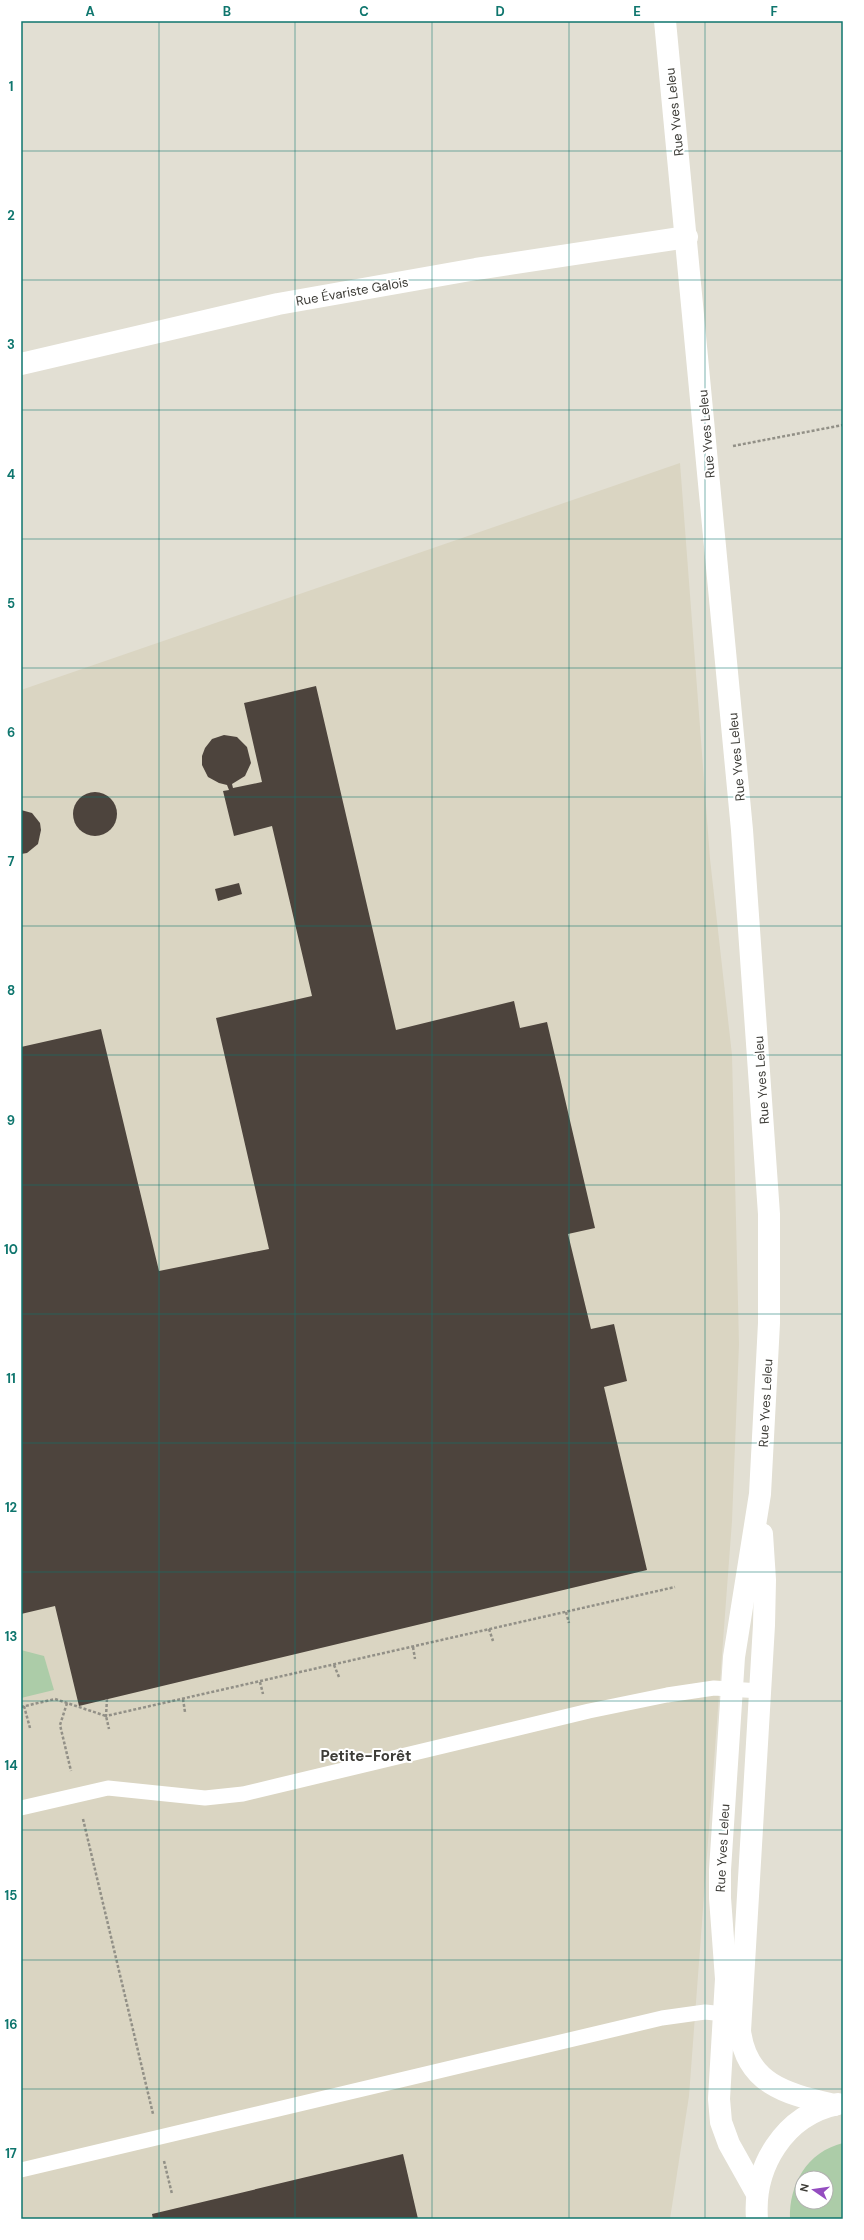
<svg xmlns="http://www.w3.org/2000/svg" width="864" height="2240" viewBox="0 0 864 2240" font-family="'DM Sans',sans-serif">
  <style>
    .built { fill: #dad5c2 }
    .green { fill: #accca8; fill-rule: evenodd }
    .building { fill: #4d443d }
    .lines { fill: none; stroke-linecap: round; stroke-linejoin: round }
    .path { stroke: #929087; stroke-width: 2.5; stroke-dasharray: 3 2; stroke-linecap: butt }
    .service { stroke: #fff; stroke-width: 15 }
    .minor { stroke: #fff; stroke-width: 22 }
    .tertiary { stroke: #fff; stroke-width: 22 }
    .grid { fill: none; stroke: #0f766e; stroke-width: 1; stroke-opacity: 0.55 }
    .labels { text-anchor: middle; stroke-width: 4; stroke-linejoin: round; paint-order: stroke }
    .street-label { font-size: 13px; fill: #3d3c37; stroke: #fff }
    .quarter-label { font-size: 15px; font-weight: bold; fill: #3d3c37; stroke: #fff }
    .neatline { fill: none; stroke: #0f766e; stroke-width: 1.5 }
    .grid-label { font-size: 13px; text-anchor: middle; font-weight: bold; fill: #0f766e }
  </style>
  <rect width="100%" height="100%" fill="#e2dfd3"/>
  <!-- built -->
  <polygon class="built" points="680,463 710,859 732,1055 739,1344 732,1521 689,2096 670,2219 21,2219 21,690"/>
  <!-- green -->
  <g class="green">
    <polygon points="21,1650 44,1656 54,1690 21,1698"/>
    <path d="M 843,2143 L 843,2219 L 790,2219 C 789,2184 807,2152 843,2143 ZM 802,2178 L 826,2178 L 826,2202 L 802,2202 Z"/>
  </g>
  <!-- building -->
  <g class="building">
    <polygon points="316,686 396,1030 514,1001 520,1028 547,1022 595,1228 568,1234 591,1329 614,1324 627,1381 604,1387 647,1570 79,1706 55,1606 21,1614 21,1047 101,1029 159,1271 269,1249 216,1018 312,996 272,826 234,836 223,791 229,790 227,785 219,783 208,777 202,765 202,756 205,748 212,739 224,735 237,737 247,747 251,763 245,776 232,784 233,788 262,782 244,703"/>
    <circle cx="95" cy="814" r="22"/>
    <polygon points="21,810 32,813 40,823 41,830 38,844 27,853 21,854"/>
    <polygon points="239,883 242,894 218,901 215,889"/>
    <polygon points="403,2154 418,2219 153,2219 152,2214"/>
  </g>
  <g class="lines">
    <!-- path -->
    <g class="path">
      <polyline points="733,446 843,425"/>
      <polyline points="566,1612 569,1623"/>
      <polyline points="489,1629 493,1641"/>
      <polyline points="413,1647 415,1659"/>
      <polyline points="334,1665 339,1677"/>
      <polyline points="260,1682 263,1694"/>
      <polyline points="107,1699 106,1716 675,1587"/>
      <polyline points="183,1699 185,1712"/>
      <polyline points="67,1703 60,1725 71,1771"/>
      <polyline points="24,1706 30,1728"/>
      <polyline points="21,1707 55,1699 106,1716 109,1729"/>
      <polyline points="83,1819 153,2114"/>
      <polyline points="164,2161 172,2194"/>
    </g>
    <!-- service -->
    <g class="service">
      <polyline points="21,1808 108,1788 205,1798 243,1794 589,1711 667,1695 714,1688 760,1691"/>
      <polyline points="21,2170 662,2018 705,2012 734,2015"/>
    </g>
    <!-- minor -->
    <polyline class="minor" points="21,364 278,304 476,269 687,237"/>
    <!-- tertiary -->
    <g class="tertiary">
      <polyline points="665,21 742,830 769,1214 769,1323 760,1494 734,1657 720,1870 720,1898 726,1979 719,2099 721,2122 729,2144 757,2194"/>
      <path d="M 762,1534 L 765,1580 L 764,1625 L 740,2031 C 747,2086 789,2094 834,2105"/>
      <path d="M 757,2219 C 753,2167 784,2115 838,2104"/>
    </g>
  </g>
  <!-- grid -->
  <path class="grid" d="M 159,21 L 159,2219M 295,21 L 295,2219M 432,21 L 432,2219M 569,21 L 569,2219M 705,21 L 705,2219M 21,151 L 843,151M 21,280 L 843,280M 21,410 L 843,410M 21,539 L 843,539M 21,668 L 843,668M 21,797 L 843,797M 21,926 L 843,926M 21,1055 L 843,1055M 21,1185 L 843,1185M 21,1314 L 843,1314M 21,1443 L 843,1443M 21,1572 L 843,1572M 21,1701 L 843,1701M 21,1830 L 843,1830M 21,1960 L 843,1960M 21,2089 L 843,2089"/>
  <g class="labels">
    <!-- street labels -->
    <g class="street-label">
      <text transform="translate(674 112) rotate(-96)" y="5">Rue Yves Leleu</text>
      <text transform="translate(352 291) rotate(-10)" y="5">Rue Évariste Galois</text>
      <text transform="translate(706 434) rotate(-95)" y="5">Rue Yves Leleu</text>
      <text transform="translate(736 757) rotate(-95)" y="5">Rue Yves Leleu</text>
      <text transform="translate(761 1080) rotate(-94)" y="5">Rue Yves Leleu</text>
      <text transform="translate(765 1403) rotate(-87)" y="5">Rue Yves Leleu</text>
      <text transform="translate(722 1848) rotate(-87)" y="5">Rue Yves Leleu</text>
    </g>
    <!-- quarter labels -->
    <g class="quarter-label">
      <text x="366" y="1761">Petite-Forêt</text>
    </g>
  </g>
  <!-- border -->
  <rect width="864" height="2240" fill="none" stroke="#ffffff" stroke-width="44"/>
  <!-- north arrow -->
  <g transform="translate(814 2190) rotate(283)"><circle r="19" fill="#ffffff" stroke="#b1b1af"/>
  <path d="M0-3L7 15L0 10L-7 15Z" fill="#944dc0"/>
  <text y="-6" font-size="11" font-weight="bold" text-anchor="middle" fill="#3d3c37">N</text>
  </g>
  <rect x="22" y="22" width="820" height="2196" class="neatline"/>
  <g class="grid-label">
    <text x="90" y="16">A</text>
    <text x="227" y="16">B</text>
    <text x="364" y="16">C</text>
    <text x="500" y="16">D</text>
    <text x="637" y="16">E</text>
    <text x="774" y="16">F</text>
    <text x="11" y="91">1</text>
    <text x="11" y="220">2</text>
    <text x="11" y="349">3</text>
    <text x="11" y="479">4</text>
    <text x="11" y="608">5</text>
    <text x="11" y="737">6</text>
    <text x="11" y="866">7</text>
    <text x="11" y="995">8</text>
    <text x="11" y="1125">9</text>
    <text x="11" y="1254">10</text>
    <text x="11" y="1383">11</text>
    <text x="11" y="1512">12</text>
    <text x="11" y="1641">13</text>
    <text x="11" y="1770">14</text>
    <text x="11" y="1900">15</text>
    <text x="11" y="2029">16</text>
    <text x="11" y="2158">17</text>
  </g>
</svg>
